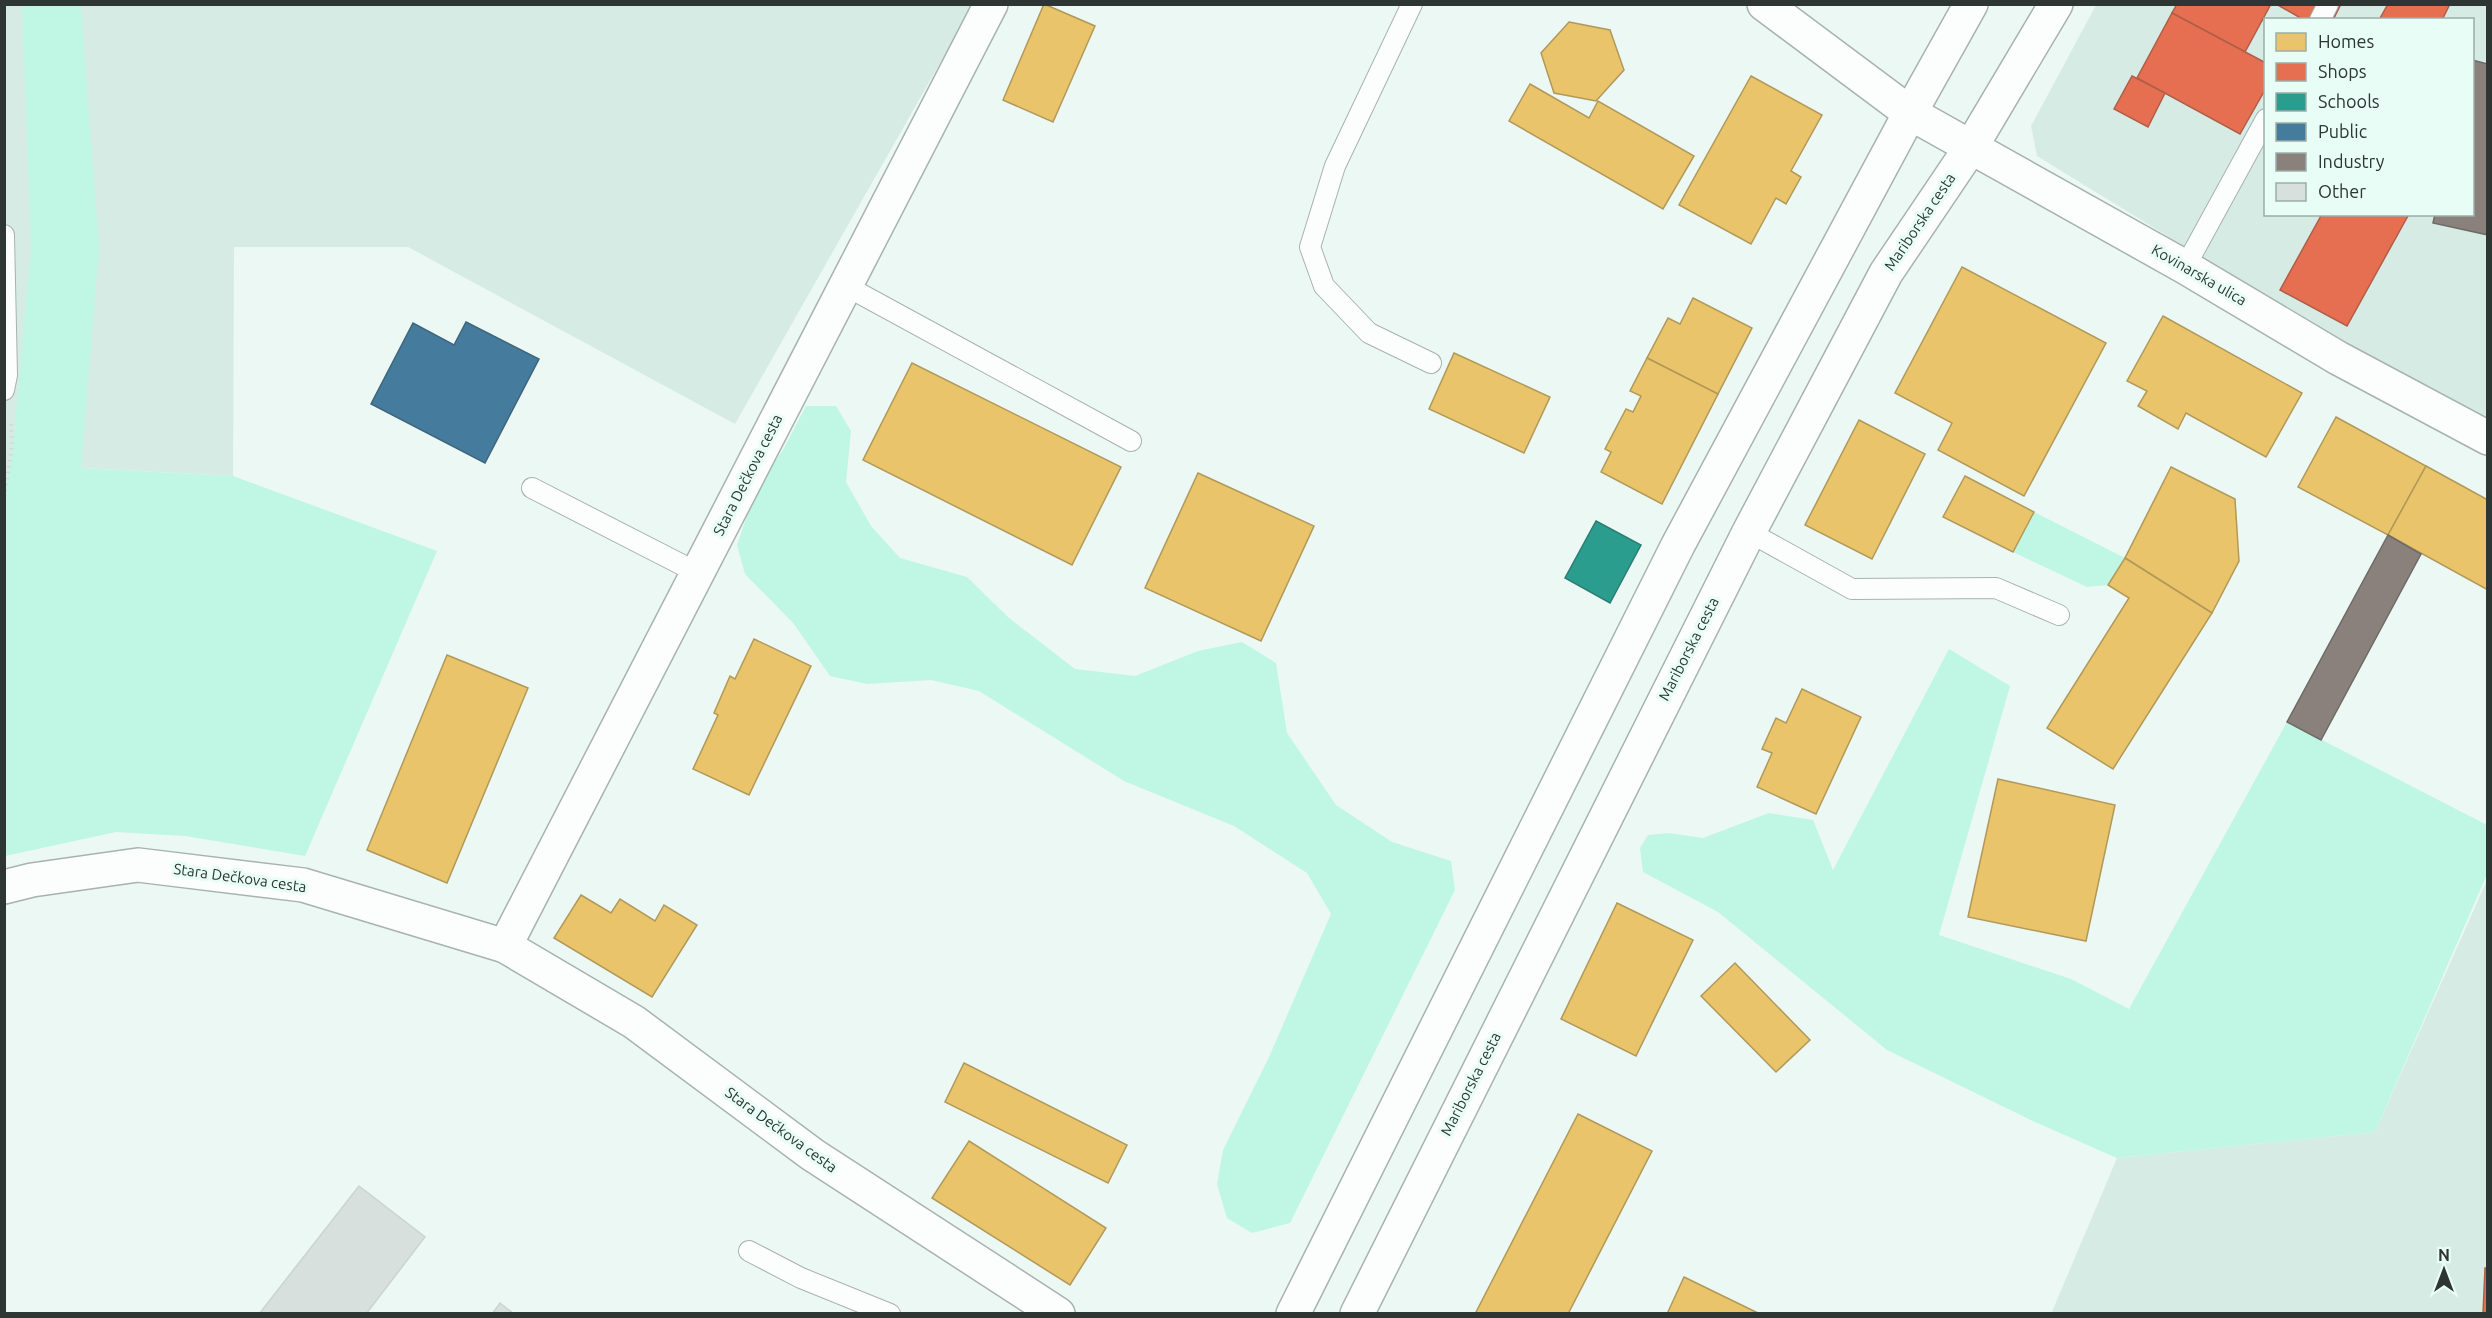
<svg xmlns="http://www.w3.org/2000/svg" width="2492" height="1318" viewBox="0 0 2492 1318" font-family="Ubuntu,sans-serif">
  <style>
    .built { fill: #d7ebe5; fill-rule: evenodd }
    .green { fill: #bff6e4 }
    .homes { fill: #e9c46a; stroke: #b1995a; stroke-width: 1.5 }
    .shops { fill: #e76f51; stroke: #af5e48; stroke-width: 1.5 }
    .schools { fill: #2a9d8f; stroke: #2b7e73; stroke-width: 1.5 }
    .public { fill: #457b9d; stroke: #3e667d; stroke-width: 1.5 }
    .industry { fill: #8a817c; stroke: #6e6a66; stroke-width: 1.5 }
    .building { fill: #d7e0dd; stroke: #cad4d0; stroke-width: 1.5 }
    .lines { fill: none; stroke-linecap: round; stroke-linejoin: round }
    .lane-casing { stroke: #a8b2ae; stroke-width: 22 }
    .street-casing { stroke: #a8b2ae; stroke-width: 36 }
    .secondary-casing { stroke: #a8b2ae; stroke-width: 36 }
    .path { stroke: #d3d8d6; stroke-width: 4; stroke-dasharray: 1.5 4.5; stroke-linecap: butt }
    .lane { stroke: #fcfefd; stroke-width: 20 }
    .street { stroke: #fcfefd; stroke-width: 33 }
    .secondary { stroke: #fcfefd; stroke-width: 33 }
    .labels { text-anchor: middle; stroke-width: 6; stroke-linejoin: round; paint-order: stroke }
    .street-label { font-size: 15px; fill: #2d3633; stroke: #e7fdf5 }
  </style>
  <rect width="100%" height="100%" fill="#ecf8f4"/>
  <!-- built -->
  <g class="built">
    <polygon points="5,5 973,5 735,424 408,247 234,247 233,476 81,468 5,500"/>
    <path d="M 2096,5 L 2487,5 L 2487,424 L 2239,280 L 2037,156 L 2031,126 ZM 2266,20 L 2472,20 L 2472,214 L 2266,214 Z"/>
    <polygon points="2487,880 2487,1313 2051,1314 2117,1158 2375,1132"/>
  </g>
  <!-- green -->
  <g class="green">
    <polygon points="22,5 81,5 99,248 81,468 233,476 437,551 305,856 185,836 116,832 5,856 4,500 12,456 31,248"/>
    <polygon points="806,406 836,406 851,431 846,482 871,526 900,558 967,577 1009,618 1075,669 1135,676 1198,651 1242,642 1276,663 1287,733 1336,805 1392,842 1451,861 1455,890 1290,1223 1252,1233 1227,1218 1217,1184 1223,1150 1269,1057 1331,914 1307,873 1234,826 1124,781 979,691 931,680 867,684 830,676 794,624 745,574 737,545 757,487 783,450"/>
    <polygon points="2034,512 2125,558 2108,585 2087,587 2013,552"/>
    <polygon points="1949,649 2010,686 1939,935 2071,979 2129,1009 2287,722 2487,825 2488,872 2375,1132 2117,1158 2035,1122 1887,1050 1718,912 1643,872 1640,848 1648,835 1669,833 1703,838 1769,813 1813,820 1833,870"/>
  </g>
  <!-- homes -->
  <g class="homes">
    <polygon points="1044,4 1095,26 1053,122 1003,100"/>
    <polygon points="1569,22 1610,30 1624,70 1596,101 1554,93 1541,53"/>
    <polygon points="1751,76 1822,115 1791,171 1801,177 1786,204 1776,198 1751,244 1679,205"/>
    <polygon points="1530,84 1589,118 1598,101 1694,156 1663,209 1509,121"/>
    <polygon points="1962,267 2106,343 2024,496 1938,450 1952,423 1895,393"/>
    <polygon points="1693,298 1752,328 1718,394 1647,358 1668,318 1680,324"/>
    <polygon points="2163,316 2302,393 2266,457 2186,413 2178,429 2138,406 2147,391 2127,381"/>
    <polygon points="1454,353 1550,397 1524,453 1429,409"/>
    <polygon points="1647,358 1718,394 1662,504 1601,472 1611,452 1605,449 1626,409 1633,412 1641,396 1630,391"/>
    <polygon points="912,363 1121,467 1072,565 863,460"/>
    <polygon points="2336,417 2426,466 2388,535 2298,487"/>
    <polygon points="1859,420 1925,454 1872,559 1805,525"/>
    <polygon points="2426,466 2488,500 2488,590 2388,535"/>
    <polygon points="2171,467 2235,499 2239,561 2212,613 2125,558"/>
    <polygon points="1198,473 1314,526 1261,641 1145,588"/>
    <polygon points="1965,476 2034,512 2013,552 1943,517"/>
    <polygon points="2125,558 2212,613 2113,769 2047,728 2129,598 2108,585"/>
    <polygon points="754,639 811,666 749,795 693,769 718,715 714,713 730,676 735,679"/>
    <polygon points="447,655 528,688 447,883 367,850"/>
    <polygon points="1802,689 1861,717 1816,814 1757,787 1772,753 1762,749 1776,718 1786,723"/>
    <polygon points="1998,779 2115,805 2086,941 1968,917"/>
    <polygon points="581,895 611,913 620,899 655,921 664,905 697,925 652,997 554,938"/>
    <polygon points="1617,903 1693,940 1636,1056 1561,1019"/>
    <polygon points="1735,963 1810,1040 1776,1072 1701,996"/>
    <polygon points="964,1063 1127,1145 1108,1183 945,1102"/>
    <polygon points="1578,1114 1652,1151 1568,1314 1475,1314"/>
    <polygon points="969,1141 1106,1228 1070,1285 932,1198"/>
    <polygon points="1684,1277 1760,1314 1667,1314"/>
  </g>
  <!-- shops -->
  <g class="shops">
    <polygon points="2177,4 2271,4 2245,52 2172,13"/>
    <polygon points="2276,4 2341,4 2333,20 2304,20"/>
    <polygon points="2388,4 2450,4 2442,20 2379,20"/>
    <polygon points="2172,13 2266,63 2266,88 2240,134 2137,78"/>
    <polygon points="2132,76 2165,93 2148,127 2114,109"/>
    <polygon points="2322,214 2409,214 2347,326 2280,290"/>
    <polygon points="2485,1268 2488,1268 2488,1314 2483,1314"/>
  </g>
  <!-- schools -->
  <polygon class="schools" points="1596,521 1641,545 1610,603 1565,578"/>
  <!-- public -->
  <polygon class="public" points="466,322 539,359 485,463 371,404 413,323 454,345"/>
  <!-- industry -->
  <g class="industry">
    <polygon points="2472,60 2488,64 2488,235 2433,223 2435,214 2472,214"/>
    <polygon points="2388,535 2421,554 2321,740 2287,722"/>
  </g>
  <!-- building -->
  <g class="building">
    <polygon points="359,1186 425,1237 366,1314 259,1314"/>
    <polygon points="500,1303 514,1314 492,1314"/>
  </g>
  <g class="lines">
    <!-- lane casing -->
    <g class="lane-casing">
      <g id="lane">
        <polyline points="1412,4 1335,166 1310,247 1324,286 1369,333 1431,363"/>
        <polyline points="2320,20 2328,4"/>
        <polyline points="4,235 7,375 4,390"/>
        <polyline points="2185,267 2266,119"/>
        <polyline points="846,286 1131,441"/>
        <polyline points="532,488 698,573"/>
        <polyline points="1749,532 1852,589 1996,588 2059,615"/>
        <polyline points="749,1251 801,1278 890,1314"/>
      </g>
    </g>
    <!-- street casing -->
    <g class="street-casing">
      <g id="street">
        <polyline points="1764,4 1910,113 2185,267 2338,358 2488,438"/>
        <polyline points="4,887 32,880 138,865 303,885 505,946 634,1022 813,1155 1058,1314"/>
        <polyline points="505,946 991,4"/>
      </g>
    </g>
    <!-- secondary casing -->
    <g class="secondary-casing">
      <g id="secondary">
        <polyline points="1293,1314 1678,545 1910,113 1971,4"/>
        <polyline points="1357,1314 1749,532 1886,273 1971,147 2056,4"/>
      </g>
    </g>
    <!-- path -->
    <polyline class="path" points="4,497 12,446 11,421"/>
    <!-- lane -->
    <use href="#lane" class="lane"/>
    <!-- street -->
    <use href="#street" class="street"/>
    <!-- secondary -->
    <use href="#secondary" class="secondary"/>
  </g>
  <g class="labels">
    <!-- street labels -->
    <g class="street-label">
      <text transform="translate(1920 222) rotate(-56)" y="5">Mariborska cesta</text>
      <text transform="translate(2199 275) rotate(30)" y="5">Kovinarska ulica</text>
      <text transform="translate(748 475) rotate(-63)" y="5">Stara Dečkova cesta</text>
      <text transform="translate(1689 649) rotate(-63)" y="5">Mariborska cesta</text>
      <text transform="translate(240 878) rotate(8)" y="5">Stara Dečkova cesta</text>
      <text transform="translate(1471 1084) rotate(-63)" y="5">Mariborska cesta</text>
      <text transform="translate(781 1130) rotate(36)" y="5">Stara Dečkova cesta</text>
    </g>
  </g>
  <!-- border -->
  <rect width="2492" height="1318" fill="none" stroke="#2d3633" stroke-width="12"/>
  <!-- legend -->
  <rect x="2264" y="18" width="210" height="198" fill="#e7fdf5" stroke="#9dada7" stroke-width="1.5"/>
  <rect x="2276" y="33" width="30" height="18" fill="#e9c46a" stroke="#9dada7" stroke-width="1.5"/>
  <text x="2318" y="48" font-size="18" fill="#2d3633">Homes</text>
  <rect x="2276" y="63" width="30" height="18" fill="#e76f51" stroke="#9dada7" stroke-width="1.5"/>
  <text x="2318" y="78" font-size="18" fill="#2d3633">Shops</text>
  <rect x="2276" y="93" width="30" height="18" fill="#2a9d8f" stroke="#9dada7" stroke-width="1.5"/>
  <text x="2318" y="108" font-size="18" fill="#2d3633">Schools</text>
  <rect x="2276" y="123" width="30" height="18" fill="#457b9d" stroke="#9dada7" stroke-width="1.5"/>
  <text x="2318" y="138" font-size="18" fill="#2d3633">Public</text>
  <rect x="2276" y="153" width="30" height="18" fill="#8a817c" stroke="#9dada7" stroke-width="1.5"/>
  <text x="2318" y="168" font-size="18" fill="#2d3633">Industry</text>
  <rect x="2276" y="183" width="30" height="18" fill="#d7e0dd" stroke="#9dada7" stroke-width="1.5"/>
  <text x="2318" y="198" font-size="18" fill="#2d3633">Other</text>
  <!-- north arrow -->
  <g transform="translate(2444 1270)" stroke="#e7fdf5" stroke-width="4.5" paint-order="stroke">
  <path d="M0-4.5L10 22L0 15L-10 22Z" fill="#2d3633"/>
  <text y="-9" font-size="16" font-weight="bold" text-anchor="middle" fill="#2d3633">N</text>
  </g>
</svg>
